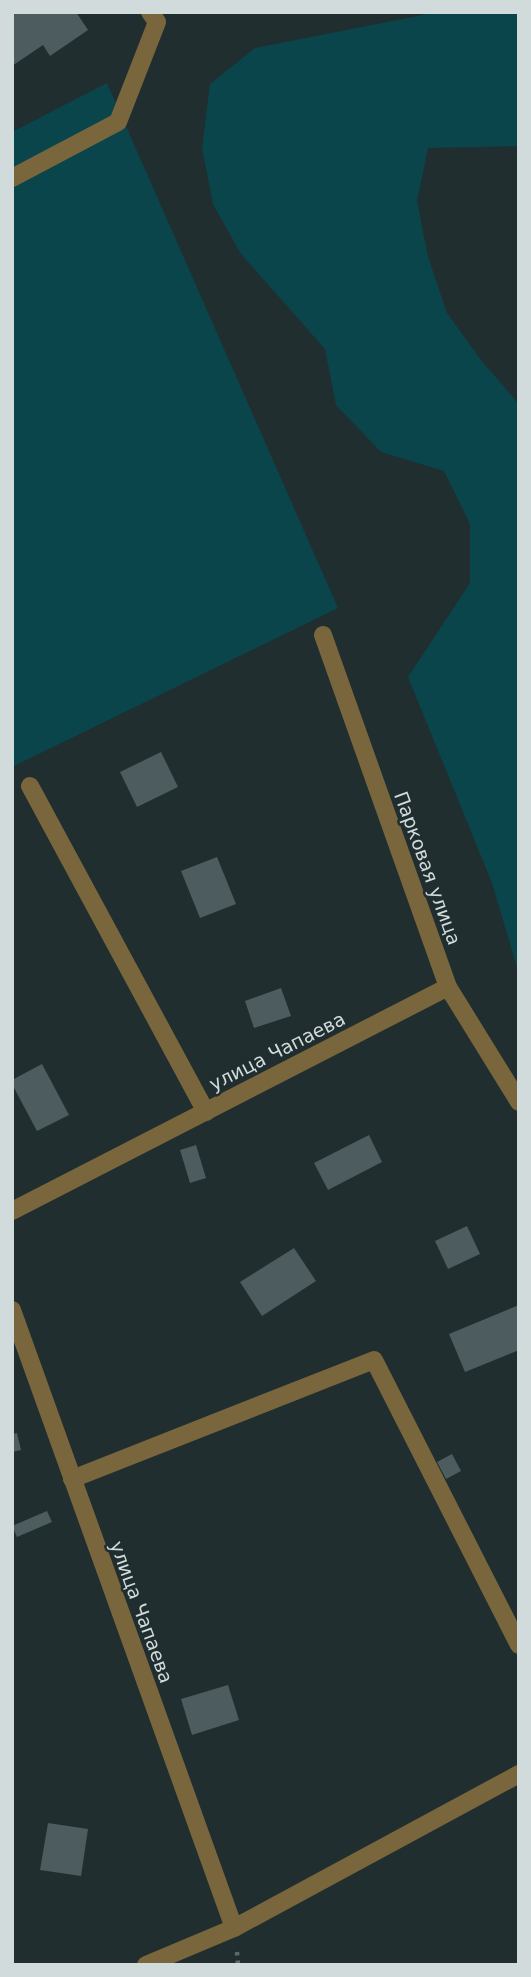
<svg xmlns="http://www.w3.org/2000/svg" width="531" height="1977" viewBox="0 0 531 1977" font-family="'DejaVu Sans',sans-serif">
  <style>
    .green { fill: #0a454b }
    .building { fill: #4d5c5e }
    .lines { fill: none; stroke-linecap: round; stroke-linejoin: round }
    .path { stroke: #5e6a6c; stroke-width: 4.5; stroke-dasharray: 3.5 5; stroke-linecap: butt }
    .minor { stroke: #79663c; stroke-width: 18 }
    .labels { text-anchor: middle; stroke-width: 5; stroke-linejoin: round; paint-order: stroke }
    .street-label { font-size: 19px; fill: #d2dbdc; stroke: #202e30 }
  </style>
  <rect width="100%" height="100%" fill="#202e30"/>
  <!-- green -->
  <g class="green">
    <polygon points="438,12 519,12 519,146 428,148 417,201 428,257 447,313 481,360 517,402 519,401 519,974 492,883 408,677 470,583 470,524 444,471 381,452 336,405 325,349 241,254 213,204 202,148 210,84 255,48"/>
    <polygon points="107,83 338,608 12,767 12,132"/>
  </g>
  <!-- building -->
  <g class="building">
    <polygon points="12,12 76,12 88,30 50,56 43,45 12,66"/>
    <polygon points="161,752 178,787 137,807 120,772"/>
    <polygon points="217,857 236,904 200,918 181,871"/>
    <polygon points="281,988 291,1016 254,1028 245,1001"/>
    <polygon points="42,1064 69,1115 37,1131 12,1084 12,1080"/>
    <polygon points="369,1135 382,1162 328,1190 314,1163"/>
    <polygon points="196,1145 206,1178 190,1183 180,1150"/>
    <polygon points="467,1226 480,1254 448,1269 435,1241"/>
    <polygon points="294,1248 316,1281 262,1316 240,1282"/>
    <polygon points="519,1305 519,1350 465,1372 449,1334"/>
    <polygon points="17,1433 21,1450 12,1452 12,1434"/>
    <polygon points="452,1454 461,1471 446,1479 437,1462"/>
    <polygon points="47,1511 52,1522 17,1537 12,1526"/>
    <polygon points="228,1685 239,1720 192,1735 181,1699"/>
    <polygon points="48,1823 88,1829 81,1876 40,1870"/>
  </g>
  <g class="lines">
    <!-- path -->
    <polyline class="path" points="237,1952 238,1965"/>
    <!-- minor -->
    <g class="minor">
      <polyline points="12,178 118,122 157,22 150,12"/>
      <polyline points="323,635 448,987 519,1102"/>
      <polyline points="30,786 206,1112"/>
      <polyline points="12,1211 448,987"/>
      <polyline points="12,1310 234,1928"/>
      <polyline points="72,1479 374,1360 519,1645"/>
      <polyline points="146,1965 234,1928 519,1774"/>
    </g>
  </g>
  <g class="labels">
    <!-- street labels -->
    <g class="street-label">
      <text transform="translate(428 868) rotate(70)" y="7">Парковая улица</text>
      <text transform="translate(277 1051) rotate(-27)" y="7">улица Чапаева</text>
      <text transform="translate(142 1612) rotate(70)" y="7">улица Чапаева</text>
    </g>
  </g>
  <!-- border -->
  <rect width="531" height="1977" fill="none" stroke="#d2dbdc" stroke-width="28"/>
</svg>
